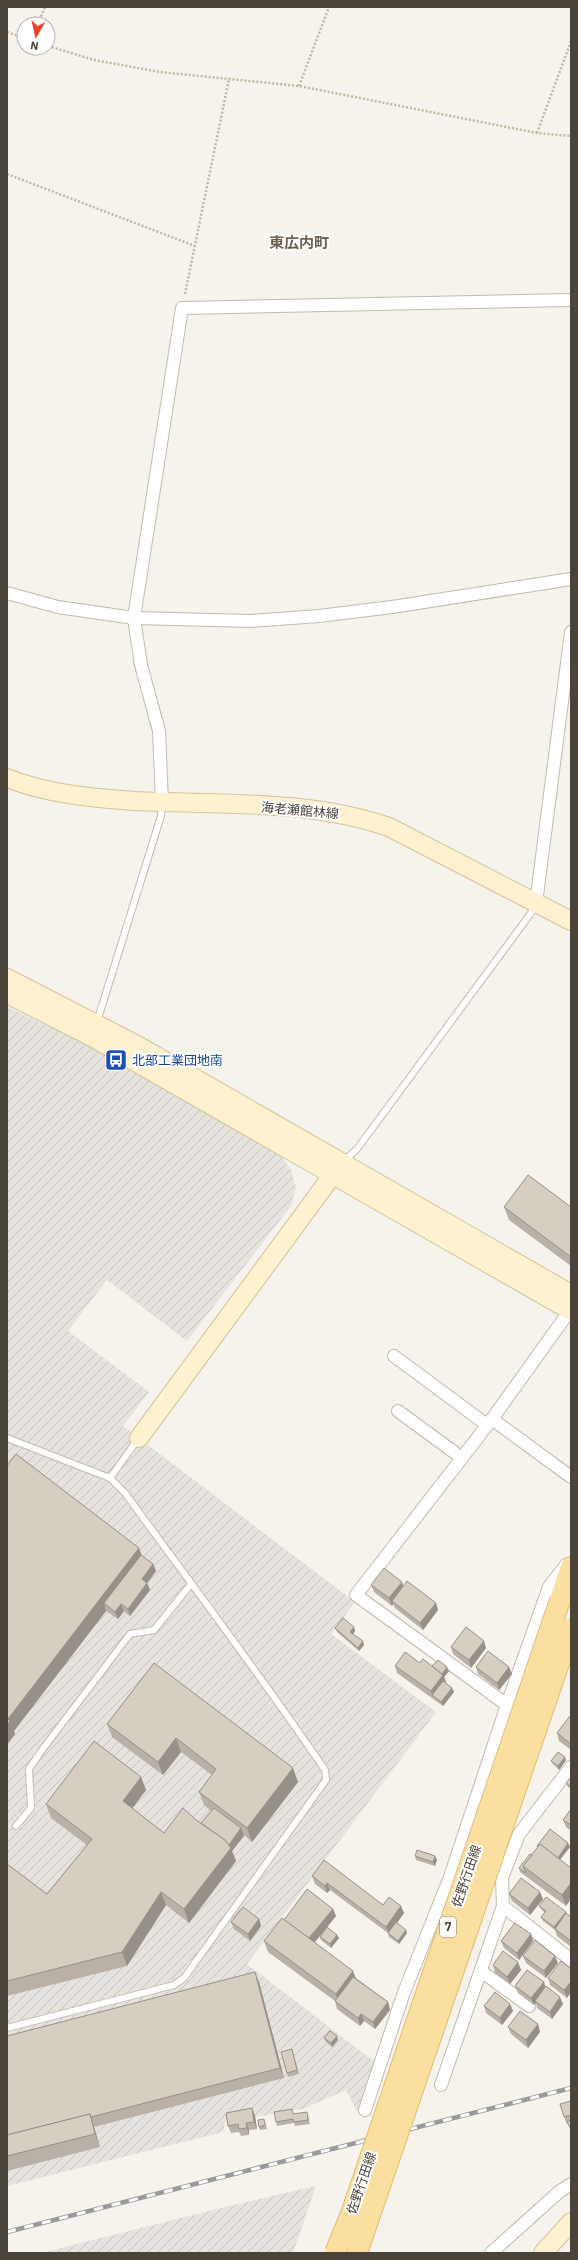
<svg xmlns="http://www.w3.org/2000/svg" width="578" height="2260" viewBox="0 0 578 2260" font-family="'IBM Plex Sans','Noto Sans JP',sans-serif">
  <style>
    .industrial { fill: url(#industrial-furrows) }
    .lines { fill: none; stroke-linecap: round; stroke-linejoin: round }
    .lane-casing { stroke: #c1baaf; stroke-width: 8 }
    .street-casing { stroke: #c1baaf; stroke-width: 14 }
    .secondary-casing { stroke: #d3c49d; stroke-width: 20 }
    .primary-casing { stroke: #e1bc6f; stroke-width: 22 }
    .path { stroke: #c2b6a0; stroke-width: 2.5; stroke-dasharray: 2 2; stroke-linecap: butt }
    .lane { stroke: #fff; stroke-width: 6 }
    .street { stroke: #fff; stroke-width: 12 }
    .secondary { stroke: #fdf1cf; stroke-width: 18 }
    .primary { stroke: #fbdfa0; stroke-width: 20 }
    .rail-casing { stroke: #9a9a9a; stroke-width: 4.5 }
    .rail { stroke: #fff; stroke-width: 3; stroke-dasharray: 9; stroke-linecap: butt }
    .primary-bridge-casing { stroke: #e1bc6f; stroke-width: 22; stroke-linecap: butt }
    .primary-bridge { stroke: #fbdfa0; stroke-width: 20 }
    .wall { fill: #b9b1a7 }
    .shaded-wall { fill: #969088 }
    .building { fill: #d7cec2; stroke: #969088 }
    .labels { text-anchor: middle; stroke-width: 4; stroke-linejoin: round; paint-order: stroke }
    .shield { fill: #fff; stroke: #807b75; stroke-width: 1 }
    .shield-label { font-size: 12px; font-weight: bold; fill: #4a433a }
    .street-label { font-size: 13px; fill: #4a433a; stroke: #fff }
    .transit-label { font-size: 13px; fill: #164399; stroke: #fff; text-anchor: start }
    .quarter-label { font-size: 15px; font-weight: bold; fill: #6d6151; stroke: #fff }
  </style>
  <defs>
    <pattern id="industrial-furrows" width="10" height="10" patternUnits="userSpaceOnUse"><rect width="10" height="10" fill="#e6e2dd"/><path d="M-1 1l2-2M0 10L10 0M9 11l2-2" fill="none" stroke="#c7c3be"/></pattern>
  </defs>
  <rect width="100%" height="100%" fill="#f6f3ec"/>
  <!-- industrial -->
  <g class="industrial">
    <polygon points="7,1007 80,1041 280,1154 291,1170 296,1188 291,1206 187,1341 107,1280 68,1331 149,1392 123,1426 355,1602 331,1634 436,1712 247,1964 376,2063 357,2112 346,2090 303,2109 225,2122 223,2132 7,2186"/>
    <polygon points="316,2186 293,2253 41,2253 233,2205"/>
  </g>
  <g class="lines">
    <!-- lane casing -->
    <g class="lane-casing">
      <g id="lane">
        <polyline points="97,1022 161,816 162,803"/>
        <polyline points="344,1161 357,1149 531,913 535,904"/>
        <path d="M 7,1438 L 110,1478 L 125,1493 C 192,1585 261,1676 325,1770 L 326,1780 L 184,1978 L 174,1985 L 7,2028"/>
        <polyline points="110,1478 138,1439"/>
        <polyline points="16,1826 31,1808 29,1769 42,1750 130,1634 154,1630 191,1584"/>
      </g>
    </g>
    <!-- street casing -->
    <g class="street-casing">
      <g id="street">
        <polyline points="7,593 58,607 134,618 251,621 319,616 392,607 571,579"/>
        <polyline points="162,802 159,731 141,665 134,618 182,308 571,300"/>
        <polyline points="536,903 571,632"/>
        <polyline points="394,1356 487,1425"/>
        <polyline points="398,1411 462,1458"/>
        <polyline points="492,1419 571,1477"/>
        <polyline points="507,1705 356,1595 492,1419 571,1309"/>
        <polyline points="571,1767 519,1834 502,1878 503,1906 571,1960"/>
        <polyline points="481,1971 529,2006"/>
        <polyline points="441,2085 503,1906"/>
        <polyline points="365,2110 403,1995 450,1877 507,1705 549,1587 566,1565"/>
        <polyline points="491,2253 560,2191 571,2184"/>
      </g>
    </g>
    <!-- secondary casing -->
    <g class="secondary-casing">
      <g id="secondary">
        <path d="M 7,778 C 47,794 92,798 135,801 C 220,805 307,799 389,827 L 571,921"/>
        <polyline points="7,978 139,1046 571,1294"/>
        <polyline points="7,994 90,1036 571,1311"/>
        <polyline points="139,1438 340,1165"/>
        <polyline points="543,2253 571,2222"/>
      </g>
    </g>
    <!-- primary casing -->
    <g class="primary-casing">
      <polyline id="primary" points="560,1600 571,1567"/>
    </g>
    <!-- path -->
    <g class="path">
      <polyline points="38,24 45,7"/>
      <polyline points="7,32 24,38"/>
      <polyline points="48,46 94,60 160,72 299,86 537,133 571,136"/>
      <polyline points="299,86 329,7"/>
      <polyline points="537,133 571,41"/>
      <polyline points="7,174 195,246"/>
      <polyline points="185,294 229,79"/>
    </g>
    <!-- lane -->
    <use href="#lane" class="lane"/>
    <!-- street -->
    <use href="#street" class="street"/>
    <!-- secondary -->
    <use href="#secondary" class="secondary"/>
    <!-- primary -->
    <use href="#primary" class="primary"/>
    <!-- rail casing -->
    <g class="rail-casing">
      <polyline id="rail" points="7,2232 571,2088"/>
    </g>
    <!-- rail -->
    <use href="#rail" class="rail"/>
    <!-- primary-bridge casing -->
    <g class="primary-bridge-casing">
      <g id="primary-bridge">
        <polyline points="335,2253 351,2214 560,1600"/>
        <polyline points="357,2253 571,1628"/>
      </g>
    </g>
    <!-- primary-bridge -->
    <use href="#primary-bridge" class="primary-bridge"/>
  </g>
  <!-- wall -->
  <g class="wall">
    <polygon points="504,1207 571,1207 571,1266 509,1220"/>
    <polygon points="7,1466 141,1555 153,1564 156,1571 147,1583 150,1590 130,1616 124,1611 118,1619 106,1611 14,1731 15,1734 7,1745"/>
    <polygon points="371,1585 403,1586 436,1603 438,1610 423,1630 395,1608 393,1604 392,1606 374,1592"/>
    <polygon points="354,1627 355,1631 353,1634 364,1645 359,1651 337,1632 335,1628"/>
    <polygon points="451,1647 486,1648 471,1668 453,1654"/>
    <polygon points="154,1663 298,1782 252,1842 244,1835 232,1851 236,1861 189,1923 166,1905 127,1966 7,1996 7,1864 47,1894 87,1845 51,1818 46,1804 141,1777 146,1790 132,1809 164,1833 196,1820 201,1823 211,1811 204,1805 199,1792 212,1775 181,1752 163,1775 112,1737 107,1724"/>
    <polygon points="420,1663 449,1671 444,1677 446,1682 445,1683 452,1688 454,1692 443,1706 397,1673 395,1666"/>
    <polygon points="476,1667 512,1674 499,1690 478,1674"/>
    <polygon points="571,1717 571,1750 559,1741 557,1733"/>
    <polygon points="566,1760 559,1770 553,1764 551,1761"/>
    <polygon points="571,1777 571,1789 568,1787 566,1783"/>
    <polygon points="571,1809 571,1831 566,1827 563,1820"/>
    <polygon points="568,1843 570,1847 560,1860 566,1906 520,1872 519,1868 532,1855 537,1848 537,1846"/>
    <polygon points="415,1856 435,1856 437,1860 435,1866 416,1860"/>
    <polygon points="312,1876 404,1913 397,1923 407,1933 399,1944 389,1937 388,1933 330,1890 327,1893 315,1884"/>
    <polygon points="509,1894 543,1899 530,1915 512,1901"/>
    <polygon points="539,1906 566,1912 566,1913 571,1917 571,1947 557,1936 555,1930 543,1921 541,1917 545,1913 541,1909"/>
    <polygon points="333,1909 336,1916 314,1942 356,1978 388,2002 390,2010 375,2029 364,2021 360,2026 337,2009 335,2001 268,1952 264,1941 284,1920"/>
    <polygon points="259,1919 261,1926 250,1941 234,1929 231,1922"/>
    <polygon points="531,1934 533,1941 519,1960 504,1948 501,1941"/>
    <polygon points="337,1935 339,1938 331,1948 321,1940 320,1937"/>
    <polygon points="523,1956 558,1963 546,1978 526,1963"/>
    <polygon points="493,1965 521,1970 510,1984 495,1973"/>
    <polygon points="571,1969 571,1992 567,1998 550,1985 548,1978"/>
    <polygon points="259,1982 284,2078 94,2127 100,2147 7,2171 7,2036"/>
    <polygon points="544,1982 545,1987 563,2004 552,2019 537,2008 536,2003 534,2005 518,1993 515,1986"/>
    <polygon points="510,2004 513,2011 502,2025 486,2013 484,2006"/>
    <polygon points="508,2027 540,2032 528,2048 511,2034"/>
    <polygon points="324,2038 338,2040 332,2047 326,2042"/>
    <polygon points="293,2053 299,2074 288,2077 287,2073"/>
    <polygon points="571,2101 571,2131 568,2124 567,2124 564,2117"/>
    <polygon points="252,2108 255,2116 257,2129 249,2130 249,2135 241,2136 239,2132 231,2133 228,2126"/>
    <polygon points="307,2112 308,2115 310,2124 295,2126 294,2123 277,2126 276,2122 293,2114"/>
    <polygon points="264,2119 267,2129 260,2130 259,2127"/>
  </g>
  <!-- shaded-wall -->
  <g class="shaded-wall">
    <polygon points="139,1548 144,1562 104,1603 106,1611 14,1731 15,1734 7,1745 8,1719"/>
    <polygon points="153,1564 156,1571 145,1586 142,1579"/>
    <polygon points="402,1582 404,1589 392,1601 393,1604 392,1606 389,1598"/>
    <polygon points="147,1583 150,1590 130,1616 128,1609"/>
    <polygon points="436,1603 438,1610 423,1630 420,1623"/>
    <polygon points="121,1604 124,1611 118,1619 115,1612"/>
    <polygon points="354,1627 355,1631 352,1636 350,1632"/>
    <polygon points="363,1641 364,1645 359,1651 358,1648"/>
    <polygon points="484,1641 486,1648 471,1668 469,1660"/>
    <polygon points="447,1667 449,1671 444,1677 446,1682 435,1697 432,1695 431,1691 441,1675"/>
    <polygon points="509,1667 512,1674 499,1690 497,1683"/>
    <polygon points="452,1688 454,1692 443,1706 441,1702"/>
    <polygon points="176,1738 181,1752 163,1775 158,1762"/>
    <polygon points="565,1757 566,1760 559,1770 558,1766"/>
    <polygon points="293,1768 298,1782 252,1842 247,1828"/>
    <polygon points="141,1777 146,1790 127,1815 123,1801"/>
    <polygon points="241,1828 244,1836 232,1851 236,1861 189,1923 184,1909 228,1846"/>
    <polygon points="568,1843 570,1847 556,1864 555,1861"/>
    <polygon points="435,1856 437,1860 435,1866 433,1862"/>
    <polygon points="327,1883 330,1890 327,1893 325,1886"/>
    <polygon points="571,1883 571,1899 566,1906 562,1895"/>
    <polygon points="161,1892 166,1905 127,1966 122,1952"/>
    <polygon points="540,1892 543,1899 530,1915 528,1908"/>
    <polygon points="401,1906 404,1913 389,1934 386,1927"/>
    <polygon points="333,1909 336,1916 311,1947 308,1940"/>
    <polygon points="566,1912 567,1915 555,1929 554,1927"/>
    <polygon points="259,1919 261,1926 250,1941 248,1934"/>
    <polygon points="406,1930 407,1933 399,1944 398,1941"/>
    <polygon points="531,1934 533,1941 519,1960 517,1953"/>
    <polygon points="337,1935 339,1938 331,1948 330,1944"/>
    <polygon points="555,1956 558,1963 546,1978 544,1971"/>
    <polygon points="518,1962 521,1970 510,1984 507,1977"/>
    <polygon points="353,1971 357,1981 339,2005 336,1994"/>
    <polygon points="255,1972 259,1982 284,2078 280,2068"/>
    <polygon points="544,1982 546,1989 535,2001 536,2003 534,2005 531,1998"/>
    <polygon points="571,1982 571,1992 567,1998 564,1990"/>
    <polygon points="560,1997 563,2004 552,2019 550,2012"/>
    <polygon points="388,2002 390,2010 375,2029 373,2022"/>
    <polygon points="510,2004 513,2011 502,2025 500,2018"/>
    <polygon points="361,2014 364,2021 360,2026 358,2018"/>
    <polygon points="538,2024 540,2032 528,2048 526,2040"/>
    <polygon points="337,2036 338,2040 332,2047 331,2043"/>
    <polygon points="252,2108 255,2116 257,2129 254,2122"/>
    <polygon points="90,2114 94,2127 100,2147 95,2134"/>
    <polygon points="246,2123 249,2130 249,2135 247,2128"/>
  </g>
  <!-- building -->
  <g class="building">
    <polygon points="528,1175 571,1207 571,1257 504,1207"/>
    <polygon points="16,1454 139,1548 8,1719 10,1721 7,1725 7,1466"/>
    <polygon points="141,1555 153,1564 142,1579 147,1583 128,1609 121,1604 115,1612 104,1603"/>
    <polygon points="384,1568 402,1582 389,1598 371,1585"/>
    <polygon points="407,1581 436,1603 420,1623 392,1601"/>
    <polygon points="343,1618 354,1627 350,1632 363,1641 358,1648 335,1628"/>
    <polygon points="466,1627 484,1641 469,1660 451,1647"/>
    <polygon points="488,1651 509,1667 497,1683 476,1667"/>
    <polygon points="405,1652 420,1663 423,1659 443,1675 431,1691 395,1666"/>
    <polygon points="438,1660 447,1667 442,1674 432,1666"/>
    <polygon points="154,1663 293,1768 247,1828 199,1792 216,1769 176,1738 158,1762 107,1724"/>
    <polygon points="443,1681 452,1688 441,1702 432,1695"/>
    <polygon points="570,1716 571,1717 571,1744 557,1733"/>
    <polygon points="94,1741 141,1777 123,1801 164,1833 183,1808 196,1820 225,1840 231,1848 184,1909 161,1892 122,1952 7,1981 7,1864 47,1894 92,1839 46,1804"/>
    <polygon points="558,1752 565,1757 558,1766 551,1761"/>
    <polygon points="571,1777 571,1787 566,1783"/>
    <polygon points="214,1808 241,1828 229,1845 225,1840 201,1823"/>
    <polygon points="571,1809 571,1825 563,1820"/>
    <polygon points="550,1829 568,1843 558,1858 540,1844 538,1847 537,1846"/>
    <polygon points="540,1844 571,1868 571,1883 562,1895 523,1866"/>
    <polygon points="417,1850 435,1856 433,1862 415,1856"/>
    <polygon points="530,1854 532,1855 523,1866 526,1873 519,1868"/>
    <polygon points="324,1860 383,1905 389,1897 401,1906 386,1927 327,1883 325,1886 312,1876"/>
    <polygon points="521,1878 540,1892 528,1908 509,1894"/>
    <polygon points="307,1889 333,1909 309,1938 284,1920"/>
    <polygon points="546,1897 566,1912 554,1927 541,1917 546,1911 539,1906"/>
    <polygon points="243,1907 259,1919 248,1934 231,1922"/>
    <polygon points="566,1913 571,1917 571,1941 555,1929"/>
    <polygon points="282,1918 353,1971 336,1994 264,1941"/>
    <polygon points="396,1922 406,1930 398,1941 388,1933"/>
    <polygon points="515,1923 531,1934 517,1953 501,1941"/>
    <polygon points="327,1927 337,1935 330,1944 320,1937"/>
    <polygon points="535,1940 555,1956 544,1971 523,1956"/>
    <polygon points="503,1951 518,1962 507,1977 493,1965"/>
    <polygon points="561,1961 571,1969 571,1982 564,1990 548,1978"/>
    <polygon points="527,1970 544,1982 531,1998 515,1986"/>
    <polygon points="255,1972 280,2068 91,2117 90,2114 7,2135 7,2036"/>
    <polygon points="353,1977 388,2002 373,2022 361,2014 358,2018 335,2001"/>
    <polygon points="546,1986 560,1997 550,2012 535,2001"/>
    <polygon points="495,1992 510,2004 500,2018 484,2006"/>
    <polygon points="520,2011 538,2024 526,2040 508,2027"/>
    <polygon points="330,2031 337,2036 331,2043 324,2038"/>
    <polygon points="292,2049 297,2070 287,2073 281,2052"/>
    <polygon points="571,2101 571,2115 564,2117 560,2104"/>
    <polygon points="252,2108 254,2122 246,2123 247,2128 239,2129 238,2124 228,2126 226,2113"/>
    <polygon points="292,2109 293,2114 307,2112 308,2120 294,2122 293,2119 276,2122 274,2112"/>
    <polygon points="90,2114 95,2134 7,2156 7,2135"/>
    <polygon points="264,2119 265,2125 259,2127 258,2120"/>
    <polygon points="571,2120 571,2129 567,2122"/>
  </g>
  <!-- icons -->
  <defs>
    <g id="bus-square" transform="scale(1.15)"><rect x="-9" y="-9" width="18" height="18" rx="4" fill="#1a4fb4" stroke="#fff"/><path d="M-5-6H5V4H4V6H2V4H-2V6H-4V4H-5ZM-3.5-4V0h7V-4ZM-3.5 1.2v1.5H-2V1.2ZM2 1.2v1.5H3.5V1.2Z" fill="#fff"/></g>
  </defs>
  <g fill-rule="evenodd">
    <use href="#bus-square" x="116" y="1060"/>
  </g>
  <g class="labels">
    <!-- shield labels -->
    <rect class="shield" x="440" y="1917" width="16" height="20" rx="3"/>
    <g class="shield-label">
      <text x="448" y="1931">7</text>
    </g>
    <!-- street labels -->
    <g class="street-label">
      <text transform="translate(300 810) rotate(5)" y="5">海老瀬館林線</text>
      <text transform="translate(466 1876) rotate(-71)" y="5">佐野行田線</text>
      <text transform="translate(361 2183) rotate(-71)" y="5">佐野行田線</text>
    </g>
    <!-- transit labels -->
    <g class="transit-label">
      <text x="132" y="1065">北部工業団地南</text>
    </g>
    <!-- quarter labels -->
    <g class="quarter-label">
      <text x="299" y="248">東広内町</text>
    </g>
  </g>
  <!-- border -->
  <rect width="578" height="2260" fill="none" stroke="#4a433a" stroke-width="16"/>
  <!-- north arrow -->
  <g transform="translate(36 36) rotate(189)"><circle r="19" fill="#ffffff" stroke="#b7b4b0"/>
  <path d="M0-3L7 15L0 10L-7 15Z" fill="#f34026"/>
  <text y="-6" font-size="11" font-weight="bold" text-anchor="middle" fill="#4a433a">N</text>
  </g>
</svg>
